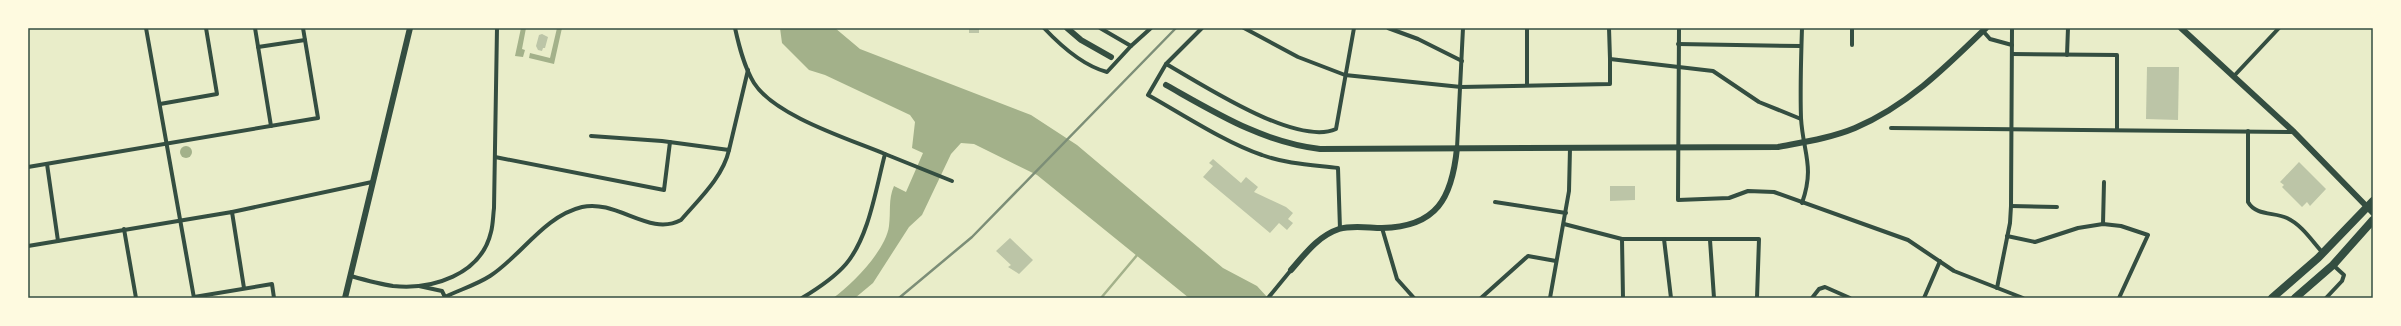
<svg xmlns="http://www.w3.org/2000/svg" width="2401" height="326" viewBox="0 0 2401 326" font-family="'Varela Round',sans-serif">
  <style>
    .water { fill: #a3b18a }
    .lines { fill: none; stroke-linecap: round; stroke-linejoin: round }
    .stream { stroke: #a3b18a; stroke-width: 2.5 }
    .building { fill: #bcc5a7 }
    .minor { stroke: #344e41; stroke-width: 4 }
    .tertiary { stroke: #344e41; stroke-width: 6 }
    .trunk { stroke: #344e41; stroke-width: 8 }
    .rail { stroke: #7c8e77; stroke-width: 2.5 }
    .neatline { fill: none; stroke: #344e41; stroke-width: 1.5 }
  </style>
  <rect width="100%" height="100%" fill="#e9edc9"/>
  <!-- water -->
  <g class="water">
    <polygon points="521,28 526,28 522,49 525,50 523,57 515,56"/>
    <polygon points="557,28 562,28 554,64 529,58 530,53 550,58"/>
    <path d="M 780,28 L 835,28 L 860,49 L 1031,115 L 1077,145 L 1223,268 L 1257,286 L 1268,298 L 1189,298 L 1037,175 L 974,144 L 961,143 L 951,154 L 922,215 L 909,227 L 873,283 L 855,298 L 833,298 C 852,285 886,250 889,226 C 891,211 888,200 894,186 L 906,192 L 923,153 L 912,148 L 915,122 L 910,115 L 825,75 L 809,70 L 782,43 Z"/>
    <circle cx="186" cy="152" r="6"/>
  </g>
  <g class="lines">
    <!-- stream -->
    <polyline class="stream" points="1101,298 1138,254"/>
  </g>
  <!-- building -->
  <g class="building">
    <rect x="969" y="28" width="10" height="5"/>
    <polygon points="542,34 548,37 545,48 543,48 542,51 538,50 536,46 539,35"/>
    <polygon points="2147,67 2179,67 2178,120 2146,119"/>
    <polygon points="1213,159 1241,183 1246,177 1258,187 1254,192 1286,207 1293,213 1288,219 1293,223 1287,230 1279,223 1270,233 1203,177 1213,166 1209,163"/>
    <polygon points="2299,162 2326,189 2310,206 2307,202 2302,207 2282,187 2284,185 2280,182"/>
    <polygon points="1610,186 1635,186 1635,200 1610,201"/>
    <polygon points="1010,238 1033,260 1019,274 1008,267 1011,265 996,251"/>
  </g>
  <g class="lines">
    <!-- minor -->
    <g class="minor">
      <polyline points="146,28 194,298"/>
      <polyline points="255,28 271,126"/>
      <path d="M 735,28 C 739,46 744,67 754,83 C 775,116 849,139 885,154 C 876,188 869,237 846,264 C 834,278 817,289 802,298"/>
      <path d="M 1044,28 C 1060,45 1084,66 1107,72 L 1131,46 L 1100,28"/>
      <polyline points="1244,28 1298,57 1345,75 1461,87 1610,84 1610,59"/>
      <polyline points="1388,28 1418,39 1462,61"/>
      <polyline points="1527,28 1527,84"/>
      <polyline points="1609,28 1610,59 1713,71 1759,102 1801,119"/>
      <polyline points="1679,28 1678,200 1729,198 1748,191 1774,192 1908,240 1954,271 2023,298"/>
      <path d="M 1802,28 C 1801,58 1800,88 1801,118 C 1803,153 1815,166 1802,203"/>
      <polyline points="1852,28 1852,45"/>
      <polyline points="1983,31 1990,39 2012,45"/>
      <polyline points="1678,44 1801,46"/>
      <polyline points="1131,46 1151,28"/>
      <polyline points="258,47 305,40"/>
      <polyline points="2012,54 2117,55 2117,130"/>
      <polyline points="2067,55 2068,28"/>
      <polyline points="1166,64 1202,28"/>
      <polyline points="2234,76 2279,28"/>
      <polyline points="160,104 217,94 206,28"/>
      <polyline points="1891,128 2294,132"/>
      <path d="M 2248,131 L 2248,202 C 2256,216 2274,212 2287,218 C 2302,225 2312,241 2323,253"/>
      <polyline points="591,136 662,141 729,150 748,70"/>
      <polyline points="1457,148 1463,28"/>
      <polyline points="885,154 952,181"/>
      <polyline points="495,157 664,190 670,142"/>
      <polyline points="47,164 58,241"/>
      <polyline points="28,167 318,118 303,28"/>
      <polyline points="1495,202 1566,213"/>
      <polyline points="2011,206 2057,207"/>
      <polyline points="232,212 372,182"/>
      <polyline points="1564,224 1622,239 1759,239 1757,298"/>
      <polyline points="2103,224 2104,182"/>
      <polyline points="1382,228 1397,279 1414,298"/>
      <polyline points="124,229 136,298"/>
      <path d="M 1340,229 L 1338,168 C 1313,165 1286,164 1262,155 C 1226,143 1182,114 1148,95 L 1166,64 C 1202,84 1296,147 1336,129 L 1354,28"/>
      <polyline points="2007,236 2035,242 2078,228 2103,224 2121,226 2148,235 2119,298"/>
      <polyline points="1622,239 1623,298"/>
      <polyline points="1664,239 1671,298"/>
      <polyline points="1710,240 1714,298"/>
      <polyline points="28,246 232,212 244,288"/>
      <path d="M 351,276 C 365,280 379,284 393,286 C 432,290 481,275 491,232 C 493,225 493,216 494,208 L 497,28"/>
      <path d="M 419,286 L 442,291 L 445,297 C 459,290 476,285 490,276 C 521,256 544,216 582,207 C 617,199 649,237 681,220 C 699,199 723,177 729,150"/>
      <polyline points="1997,288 2010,223 2011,206 2012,28"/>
      <polyline points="194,297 272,284 274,298"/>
      <polyline points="1268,298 1291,270"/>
      <polyline points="1481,298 1528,256 1556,261"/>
      <polyline points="1550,298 1569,191 1570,148"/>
      <polyline points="1812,298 1819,289 1825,287 1850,298"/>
      <polyline points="1924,298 1940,261"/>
      <polyline points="2326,298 2342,281 2344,275 2333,265"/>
    </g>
    <!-- tertiary -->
    <g class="tertiary">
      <polyline points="1067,28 1081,40 1111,57"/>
      <polyline points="2181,28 2294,132 2373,213"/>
      <path d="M 1166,85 C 1216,113 1262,142 1320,149 L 1778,147 C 1804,142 1831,138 1855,128 C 1907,106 1946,67 1986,28"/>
      <path d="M 1291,270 C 1305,254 1318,236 1339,229 C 1352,225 1369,228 1382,228 C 1437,227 1452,198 1457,148"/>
      <polyline points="345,298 410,28"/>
    </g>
    <!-- trunk -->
    <g class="trunk">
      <polyline points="2272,298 2318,258 2373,201"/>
      <polyline points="2295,298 2333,265 2373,220"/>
    </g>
    <!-- rail -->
    <polyline class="rail" points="899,298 972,237 1176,28"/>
  </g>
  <!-- border -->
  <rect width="2401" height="326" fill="none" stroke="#fefae0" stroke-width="58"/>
  <rect x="29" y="29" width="2343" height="268" class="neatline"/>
</svg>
